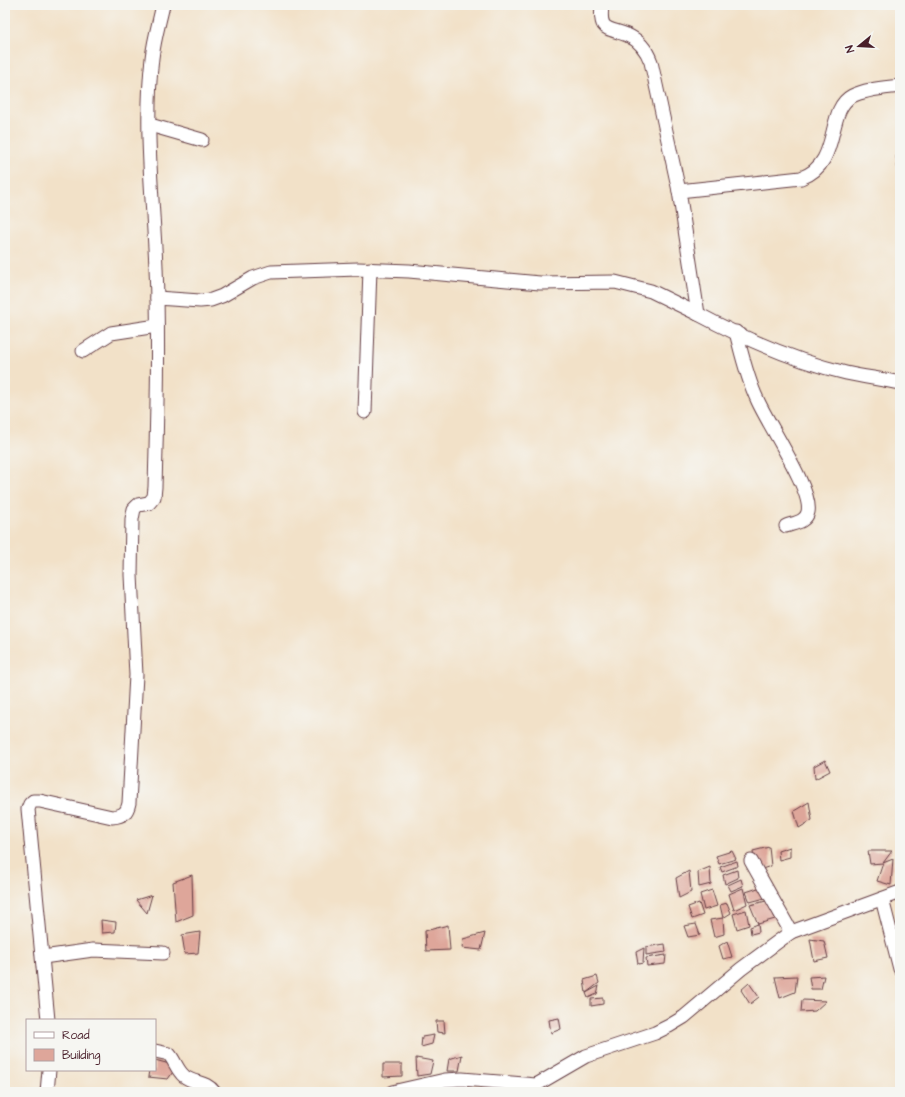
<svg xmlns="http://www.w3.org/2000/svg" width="905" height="1097" viewBox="0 0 905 1097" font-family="'Architects Daughter',sans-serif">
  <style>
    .building { fill: #dea69a }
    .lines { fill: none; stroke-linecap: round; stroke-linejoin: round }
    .minor-casing { stroke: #633c43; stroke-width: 15 }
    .minor { stroke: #fff; stroke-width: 13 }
  </style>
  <rect width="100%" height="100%" fill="#f6f6f2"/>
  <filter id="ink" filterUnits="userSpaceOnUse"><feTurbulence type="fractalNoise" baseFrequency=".025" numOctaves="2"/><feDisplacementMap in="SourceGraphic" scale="8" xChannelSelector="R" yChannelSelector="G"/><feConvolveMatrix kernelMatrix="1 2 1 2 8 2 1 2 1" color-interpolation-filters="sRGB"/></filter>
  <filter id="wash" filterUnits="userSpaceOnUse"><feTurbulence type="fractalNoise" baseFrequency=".012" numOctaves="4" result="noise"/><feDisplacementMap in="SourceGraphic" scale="16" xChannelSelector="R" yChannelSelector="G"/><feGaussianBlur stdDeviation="0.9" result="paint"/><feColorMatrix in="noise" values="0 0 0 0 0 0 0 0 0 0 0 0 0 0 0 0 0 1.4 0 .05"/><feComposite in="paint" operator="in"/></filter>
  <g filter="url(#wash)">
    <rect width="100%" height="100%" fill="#f2e1c8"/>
    <g id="blocks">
      <!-- building -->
      <g class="building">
        <polygon points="896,156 900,156 900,181 899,181"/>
        <polygon points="825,760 830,771 815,779 814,766"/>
        <polygon points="809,802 812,820 799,828 794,811"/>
        <polygon points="769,847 771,866 756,871 753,851"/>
        <polygon points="790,847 790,857 779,860 778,851"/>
        <polygon points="732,851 736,859 719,864 716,856"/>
        <polygon points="868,851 892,851 883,863 893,859 891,885 877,881 883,863 870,864"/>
        <polygon points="737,861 738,866 722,872 720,867"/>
        <polygon points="710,867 711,884 699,887 698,872"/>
        <polygon points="737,870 738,878 725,884 723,875"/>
        <polygon points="689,871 691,892 679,898 676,878"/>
        <polygon points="192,875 193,915 176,922 173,882"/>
        <polygon points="741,879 743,886 731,891 728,885"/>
        <polygon points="761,887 765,898 750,902 746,892"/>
        <polygon points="743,888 747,904 734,910 729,894"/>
        <polygon points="712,890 717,906 704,910 700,894"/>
        <polygon points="152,895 147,913 136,900"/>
        <polygon points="770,900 775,919 758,924 759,932 751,934 750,927 758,924 750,905"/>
        <polygon points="699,903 703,915 692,919 688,907"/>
        <polygon points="727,903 731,913 723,918 720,905"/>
        <polygon points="746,910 749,925 737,929 733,914"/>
        <polygon points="723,918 724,934 714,937 710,920"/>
        <polygon points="101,920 116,922 115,932 102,933"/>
        <polygon points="696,924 700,935 688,937 684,926"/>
        <polygon points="448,925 450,950 426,951 425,931"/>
        <polygon points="200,932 198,953 185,954 182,935"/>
        <polygon points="485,933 481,950 462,948 463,939"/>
        <polygon points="810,939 824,941 828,958 814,961"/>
        <polygon points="727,941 732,957 723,959 719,946"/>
        <polygon points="665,944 666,952 646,955 646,947"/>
        <polygon points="644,948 643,963 638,964 636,952"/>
        <polygon points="666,955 665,964 647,966 646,958"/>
        <polygon points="597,976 599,983 586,993 584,980"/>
        <polygon points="797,976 795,992 780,998 775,977"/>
        <polygon points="824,976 821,989 811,989 809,977"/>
        <polygon points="749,983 759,997 750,1004 741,990"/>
        <polygon points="599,986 597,994 588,998 586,993"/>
        <polygon points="603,998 603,1004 591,1006 591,999"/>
        <polygon points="802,1000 826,1001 815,1011 801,1012"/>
        <polygon points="559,1018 561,1029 551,1033 549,1020"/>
        <polygon points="436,1021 444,1021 445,1033 437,1032"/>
        <polygon points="434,1035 432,1044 421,1047 422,1037"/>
        <polygon points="462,1055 459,1071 447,1071 449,1059"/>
        <polygon points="416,1058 433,1061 430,1074 417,1076"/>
        <polygon points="155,1060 177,1066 168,1079 148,1077 149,1070 155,1070"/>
        <polygon points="383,1064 402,1064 402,1076 383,1077"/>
      </g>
    </g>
  </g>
  <g filter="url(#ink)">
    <use href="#blocks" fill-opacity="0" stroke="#633c43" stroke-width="1"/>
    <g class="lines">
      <!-- minor casing -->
      <g class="minor-casing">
        <g id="minor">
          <path d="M 602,5 C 599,32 607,27 627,35 C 639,40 647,51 651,62 L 679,191 L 698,314 C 743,338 796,361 846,373 C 864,377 882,379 900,383"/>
          <polyline points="150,125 202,140"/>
          <path d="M 679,191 L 801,178 C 842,164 825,110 852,96 C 866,89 885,88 900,86"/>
          <polyline points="157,298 200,301 211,300 222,296 253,278 271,272 358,269 409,271 540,283 615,282 651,291 698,314"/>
          <path d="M 736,332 C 742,355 747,378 757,399 C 767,423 813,490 808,512 C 806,522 794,523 786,526"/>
          <polyline points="83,351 111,333 157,326"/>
          <polyline points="365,412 370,269"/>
          <polyline points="751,861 791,932"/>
          <polyline points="882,899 900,969"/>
          <polyline points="43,957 93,950 163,953"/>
          <path d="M 48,1020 L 28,809 L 30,804 L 33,801 L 40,801 L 112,817 C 123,816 127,813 129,803 L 136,675 L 131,575 L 132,519 L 134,509 L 138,505 L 149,503 L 154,497 L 155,487 C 157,414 159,340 156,267 C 153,198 144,127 152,58 C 154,40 159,23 163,5"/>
          <path d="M 155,1051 L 169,1054 C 175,1061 177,1070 184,1076 C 194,1084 206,1081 214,1092"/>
          <polyline points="47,1092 49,1070"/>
          <polyline points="392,1092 445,1080 462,1079 536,1085 586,1056 655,1033 669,1026 684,1017 741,969 791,932 900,892"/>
        </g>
      </g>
      <!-- minor -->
      <use href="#minor" class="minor"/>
    </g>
  </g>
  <!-- margin -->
  <rect width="905" height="1097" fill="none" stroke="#f6f6f2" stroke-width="20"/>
  <!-- legend -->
  <rect x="26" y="1019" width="130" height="52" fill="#f6f6f2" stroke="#b1a0a2"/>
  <rect x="34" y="1032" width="20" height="6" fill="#ffffff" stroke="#b1a0a2"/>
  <text x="62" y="1039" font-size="12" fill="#4a1f2b">Road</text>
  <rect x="34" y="1049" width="20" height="12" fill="#dea69a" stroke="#b1a0a2"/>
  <text x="62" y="1059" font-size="12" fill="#4a1f2b">Building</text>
  <!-- north arrow -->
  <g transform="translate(859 46) rotate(252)" stroke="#f6f6f2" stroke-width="3" paint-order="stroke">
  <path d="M0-3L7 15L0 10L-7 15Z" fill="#4a1f2b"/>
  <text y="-6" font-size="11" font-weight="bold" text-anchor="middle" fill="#4a1f2b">N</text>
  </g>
</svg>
